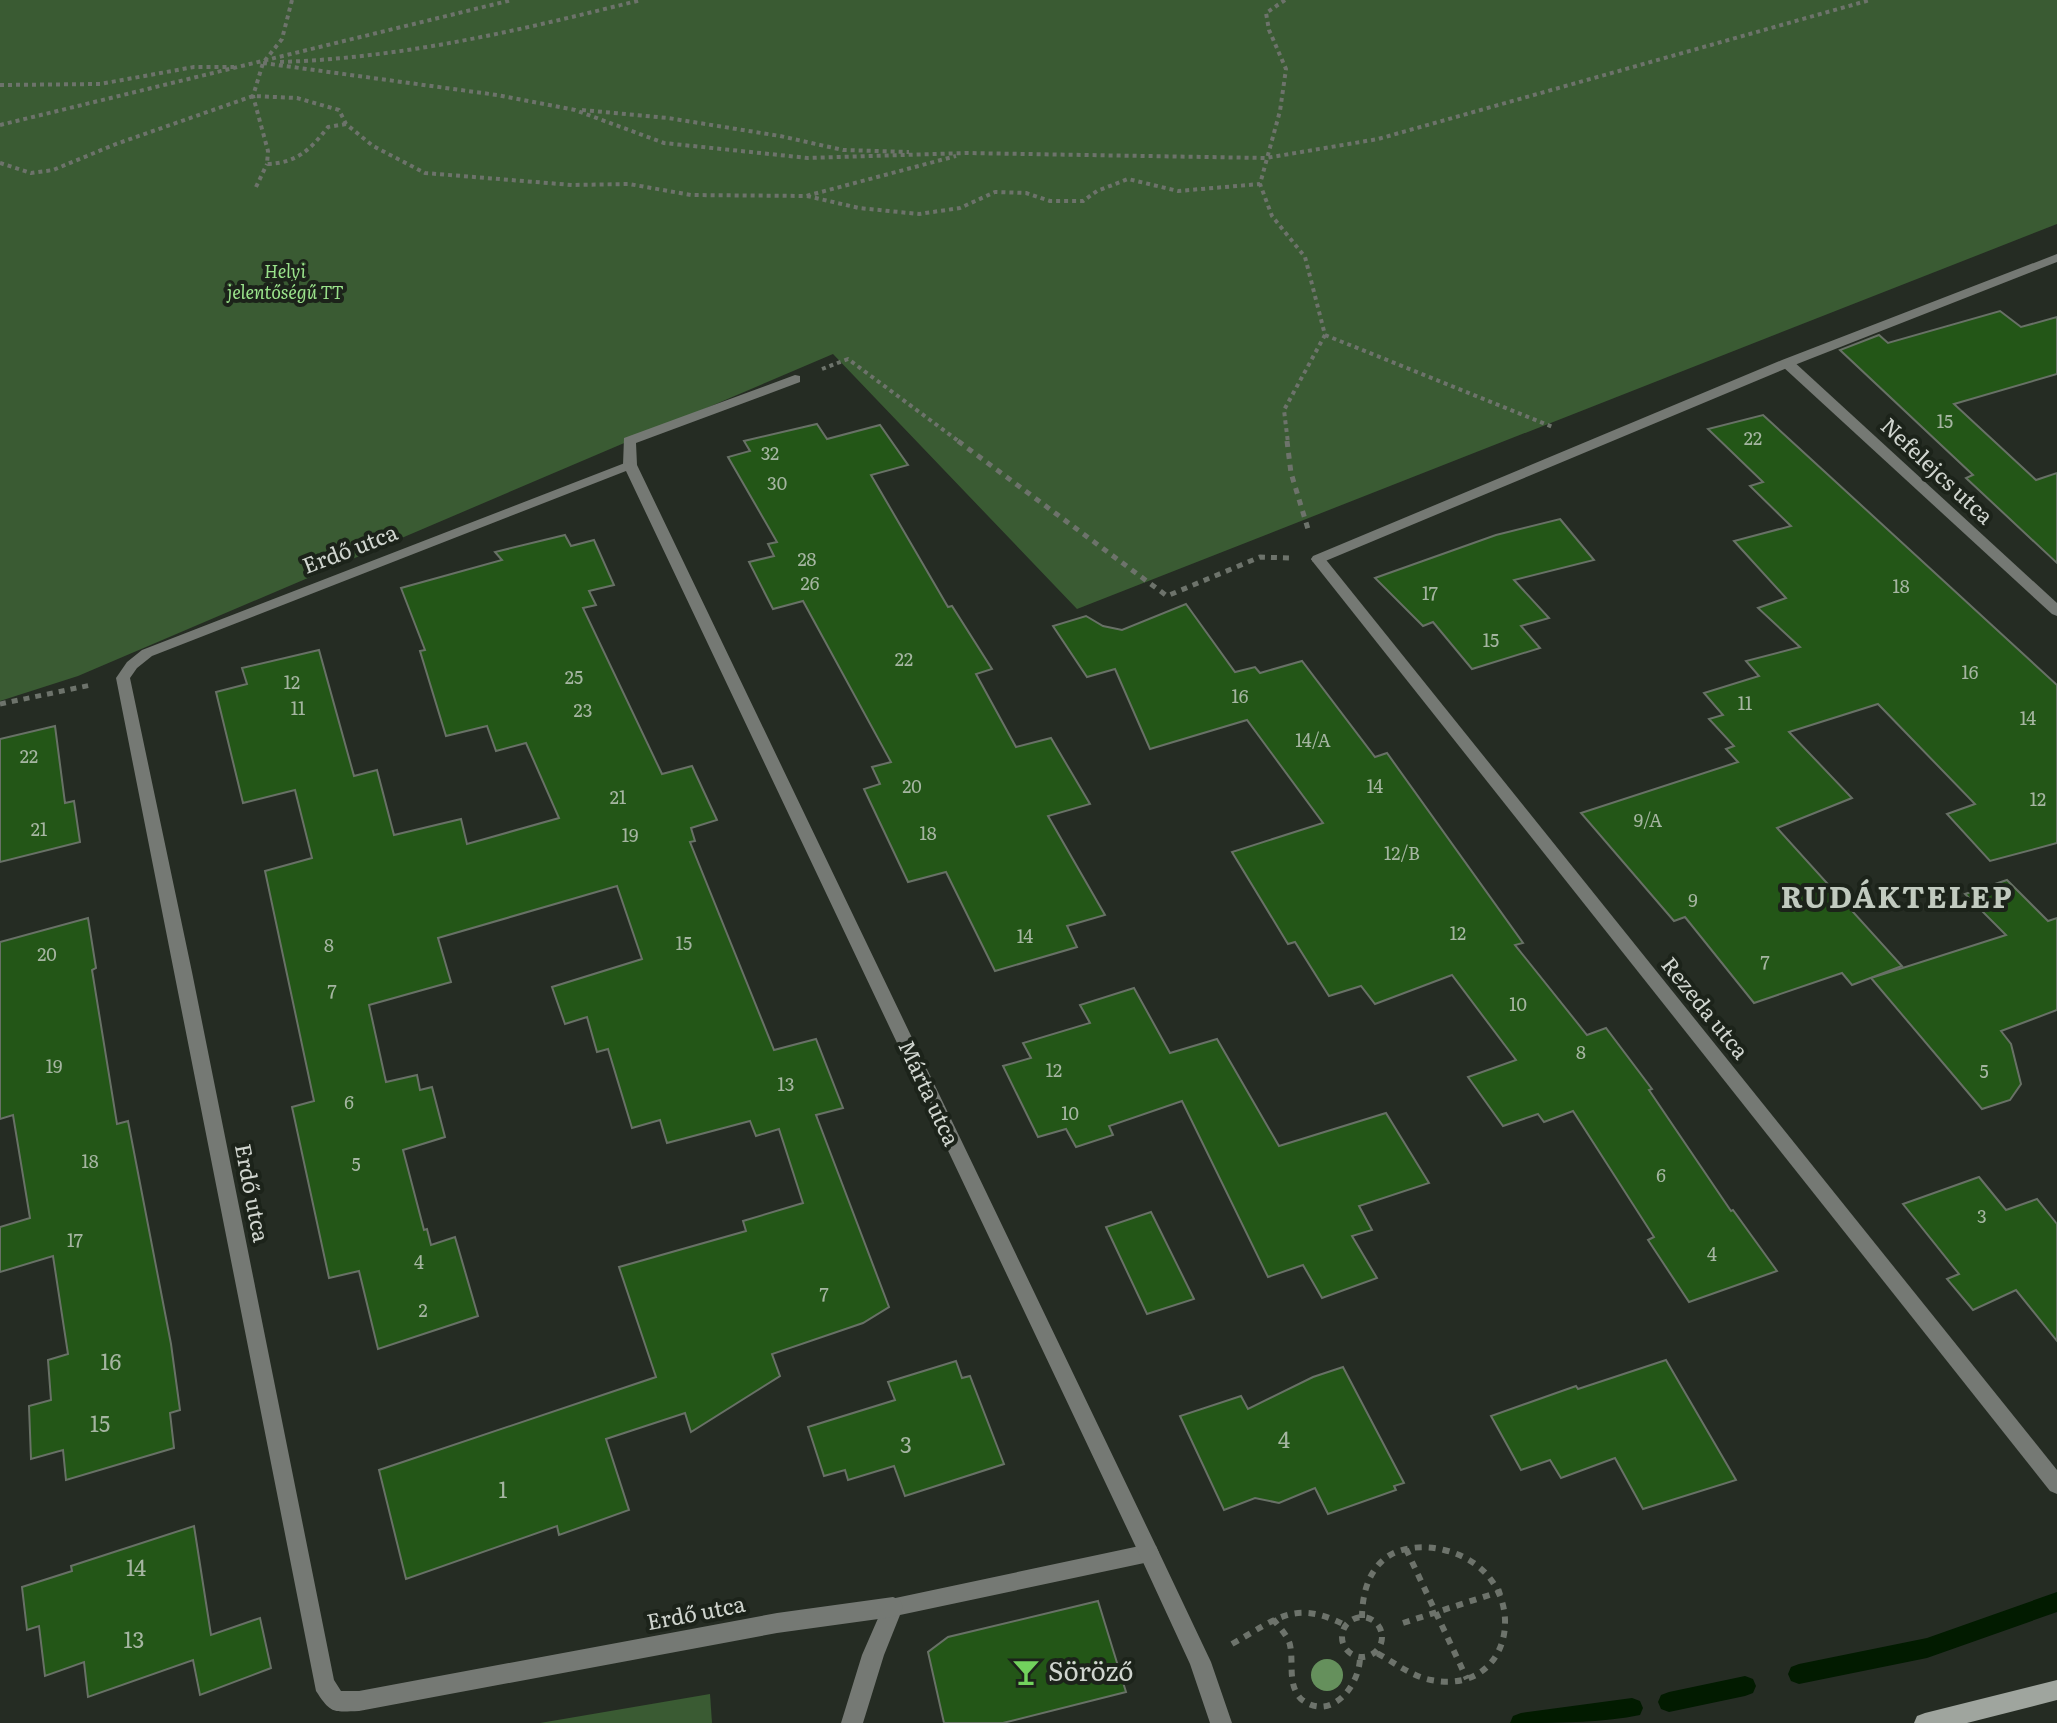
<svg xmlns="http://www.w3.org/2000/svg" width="2057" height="1723" viewBox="0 0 2057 1723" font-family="Literata,serif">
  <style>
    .green { fill: #3a5b33 }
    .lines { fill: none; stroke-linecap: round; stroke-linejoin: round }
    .stream { fill: #021b00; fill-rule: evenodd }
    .building { fill: #235617; stroke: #687166; stroke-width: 2 }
    .path-far2 { stroke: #6d736b; stroke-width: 4; stroke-dasharray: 4 4; stroke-linecap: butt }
    .path-far1 { stroke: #6d736b; stroke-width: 5; stroke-dasharray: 6 6; stroke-linecap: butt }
    .path { stroke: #6d736b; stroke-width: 6; stroke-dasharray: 7 7; stroke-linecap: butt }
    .lane { fill: #757974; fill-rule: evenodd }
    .street { fill: #757974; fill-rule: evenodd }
    .secondary { fill: #9fa59e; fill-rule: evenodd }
    .tree { fill: #65905c }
    .labels { text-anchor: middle; stroke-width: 8; stroke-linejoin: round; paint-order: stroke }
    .far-park-label { font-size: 18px; font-style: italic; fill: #9ae28b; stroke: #1c231a }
    .number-label { font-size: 18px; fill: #a5b5a1 }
    .street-label { font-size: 22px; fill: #d0d5cf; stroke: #1c231a }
    .near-number-label { font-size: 22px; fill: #a5b5a1 }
    .near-poi-label { font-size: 26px; fill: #d0d5cf; stroke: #1c231a; text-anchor: start }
    .district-label { font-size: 30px; font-weight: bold; letter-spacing: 2px; fill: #c1cabf; stroke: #1c231a }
  </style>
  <rect width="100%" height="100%" fill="#252c23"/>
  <!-- green -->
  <g class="green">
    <polygon points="0,0 2057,0 2057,224 1077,609 833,354 78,676 0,701"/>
    <polygon points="710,1694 712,1723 540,1723"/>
  </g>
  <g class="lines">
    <!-- stream -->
    <g class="stream">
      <polygon points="2057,1592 2057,1612 1927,1658 1799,1684 1791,1681 1788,1674 1791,1667 1799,1664 1927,1638"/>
      <polygon points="1745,1676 1753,1679 1756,1686 1753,1693 1745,1696 1669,1712 1661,1709 1658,1702 1661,1695 1669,1692"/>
      <path d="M 1632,1698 L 1640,1701 L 1643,1708 L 1640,1715 C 1601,1723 1551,1723 1510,1723 L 1513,1716 L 1521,1713 Z"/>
    </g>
  </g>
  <!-- building -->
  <g class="building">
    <polygon points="2000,311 2021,327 2057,317 2057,374 1954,404 2036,480 2057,473 2057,563 1966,478 1973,475 1840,350 1879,335 1888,343"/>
    <polygon points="1763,415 2057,685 2057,843 1990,861 1947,814 1975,804 1878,704 1789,732 1852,798 1777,828 1902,966 1852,985 1842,973 1754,1003 1685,917 1674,921 1581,813 1738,762 1726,749 1734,746 1709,719 1723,715 1704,693 1759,676 1746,661 1800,647 1758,608 1786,598 1734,541 1791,526 1750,486 1763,482 1708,429"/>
    <polygon points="817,424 827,439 880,425 908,465 871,475 948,607 952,606 992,669 976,674 1016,747 1051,738 1090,804 1048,816 1105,915 1067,926 1077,947 995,971 946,872 908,882 864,789 880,784 872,767 891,762 803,601 773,609 749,562 774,556 768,544 777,542 728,457 750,451 744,441"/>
    <polygon points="1560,519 1594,560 1514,580 1549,618 1521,626 1540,648 1472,669 1433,622 1423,626 1375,578 1496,535"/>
    <polygon points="565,535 571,546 594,540 614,585 589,591 596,605 583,608 662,774 692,766 717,820 691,828 695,841 690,842 774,1050 816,1039 843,1108 816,1115 889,1307 863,1323 772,1354 780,1376 691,1432 685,1413 606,1439 629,1510 559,1535 557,1526 406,1579 379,1470 656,1377 619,1267 746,1231 743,1221 803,1203 779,1129 756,1136 750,1121 667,1143 660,1120 632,1128 608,1049 597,1052 587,1017 565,1024 552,987 642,959 617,886 438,938 451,982 369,1005 386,1082 417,1075 420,1090 432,1087 445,1137 403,1150 424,1230 427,1229 431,1245 455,1237 478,1316 378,1349 359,1271 329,1278 292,1107 314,1101 265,871 312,858 295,790 243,803 216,692 247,684 242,668 319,650 354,776 377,770 394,835 461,819 467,844 559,818 526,743 496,751 487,726 446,736 420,651 425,650 401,588 502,560 495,552"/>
    <polygon points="1186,604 1235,672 1255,667 1260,673 1302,661 1375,757 1387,753 1523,943 1515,945 1587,1035 1606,1028 1652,1089 1649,1090 1731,1211 1733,1210 1777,1271 1689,1302 1648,1240 1654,1237 1573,1111 1544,1122 1538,1114 1503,1126 1468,1077 1516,1060 1452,975 1375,1004 1361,986 1329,996 1295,942 1288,944 1232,852 1323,823 1247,720 1150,749 1115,669 1087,677 1053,626 1086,616 1103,626 1122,630"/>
    <polygon points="55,726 65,803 74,801 80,842 0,862 0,739"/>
    <polygon points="2007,880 2048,921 2057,918 2057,1010 2001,1031 2011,1044 2021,1084 2010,1100 1982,1109 1871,978 2006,935 1965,894"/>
    <polygon points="88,918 96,968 92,970 117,1124 128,1121 171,1344 180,1410 170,1413 174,1448 66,1480 63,1450 31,1459 29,1406 51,1400 48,1360 68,1354 53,1256 0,1272 0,1227 30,1218 13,1115 0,1119 0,942"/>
    <polygon points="1134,988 1170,1053 1217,1039 1279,1146 1386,1113 1429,1183 1359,1206 1372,1230 1352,1236 1377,1278 1322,1298 1303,1265 1268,1277 1182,1101 1109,1126 1113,1135 1076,1147 1066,1129 1038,1137 1003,1066 1031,1058 1023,1043 1090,1023 1080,1005"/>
    <polygon points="1979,1177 2006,1210 2037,1199 2057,1224 2057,1341 2016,1290 1973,1310 1947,1279 1959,1274 1903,1204"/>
    <polygon points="1151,1212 1194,1299 1147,1314 1106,1227"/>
    <polygon points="1666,1360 1736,1480 1643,1509 1615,1458 1561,1478 1550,1460 1521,1470 1491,1416 1576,1386 1578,1389"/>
    <polygon points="956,1361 962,1378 970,1376 1004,1464 905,1496 894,1466 848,1480 845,1470 824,1476 808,1427 895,1400 888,1382"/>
    <polygon points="1343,1367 1404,1483 1394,1486 1396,1490 1328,1514 1315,1488 1279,1503 1255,1498 1224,1510 1180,1416 1241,1396 1248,1409 1313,1377"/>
    <polygon points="194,1526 211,1635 260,1618 271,1668 200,1695 193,1660 88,1697 84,1662 45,1676 39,1626 27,1630 22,1587 72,1571 71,1566"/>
    <polygon points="1098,1601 1126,1692 1003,1723 944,1723 928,1652 948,1637"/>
  </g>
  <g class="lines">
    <!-- path-far2 -->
    <g class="path-far2">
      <path d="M 292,0 L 282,39 L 263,63 L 253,96 L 268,151 L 267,164 C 297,163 310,150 328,127 L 346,124"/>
      <polyline points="1285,0 1266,13 1269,30 1286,69 1280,111 1260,184 1272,216 1305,257 1325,335 1284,410 1288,443"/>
      <path d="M 280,62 C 404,58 521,30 641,0"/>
      <polyline points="263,63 497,95 575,110 664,143 808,158 966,153 1266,158 1378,139 1870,0"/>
      <polyline points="0,85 100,84 194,67 234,67"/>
      <polyline points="582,110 668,118 780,136 843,150 909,152"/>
      <polyline points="0,125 512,0"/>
      <polyline points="0,163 31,173 53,170 116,144 253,96 297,98 339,110 346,124 373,146 425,173 572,185 629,184 691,195 806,196 956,156"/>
      <polyline points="256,187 267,164"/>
      <polyline points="807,196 859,208 919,214 960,208 995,192 1026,193 1050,201 1083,201 1097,191 1128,179 1178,191 1260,184"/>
      <polyline points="1325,335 1553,427"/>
      <polyline points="822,369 848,359 961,443"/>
    </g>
    <!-- path-far1 -->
    <g class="path-far1">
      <polyline points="958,441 1167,596 1260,557 1289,558"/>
      <polyline points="1287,441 1291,473 1308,529"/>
      <polyline points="0,704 91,685"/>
    </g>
    <!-- path -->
    <g class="path">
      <polyline points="1406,1549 1467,1679"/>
      <circle cx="1362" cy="1637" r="20"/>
      <path d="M 1362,1618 C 1362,1592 1370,1563 1396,1552 C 1412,1546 1429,1546 1444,1550 C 1535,1572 1519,1698 1431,1680 C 1411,1676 1395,1663 1377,1653"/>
      <path d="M 1273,1619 C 1279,1627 1288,1636 1290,1645 C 1294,1663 1287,1684 1301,1699 C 1331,1723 1360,1685 1360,1657"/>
      <polyline points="1403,1623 1502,1591"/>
      <path d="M 1232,1644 C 1277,1619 1294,1599 1345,1625"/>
    </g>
    <!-- lane -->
    <g class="lane">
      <polygon points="2057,254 2057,262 1792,366 1323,562 1313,562 1311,559 1313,556 1782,360"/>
      <polygon points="795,375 800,376 800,382 636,443 637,465 630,469 623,465 624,438"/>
      <polygon points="1149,1544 1156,1546 1159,1553 1156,1560 1149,1562 900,1615 884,1655 863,1723 841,1723 862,1655 886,1600"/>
    </g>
    <!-- street -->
    <g class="street">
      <polygon points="1787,359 1792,360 2057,603 2057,616 2052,614 1782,366 1781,363"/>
      <path d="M 630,461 L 637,465 L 1156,1546 L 1211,1662 L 1232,1723 L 1210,1723 L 1190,1664 L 1142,1560 L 626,471 L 152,656 L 137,668 L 130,678 L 192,972 L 334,1680 L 341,1691 L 359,1691 L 777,1613 L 893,1597 L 900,1600 L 903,1607 L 900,1614 L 893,1617 L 777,1633 L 359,1711 C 333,1712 331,1714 316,1691 L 116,678 L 127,662 L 142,650 Z"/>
      <polygon points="1318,555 1323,556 2057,1470 2057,1494 2050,1491 1313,562 1311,559"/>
    </g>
    <!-- secondary -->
    <polygon class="secondary" points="2057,1680 2057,1700 1967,1723 1914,1723 1917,1716 1925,1713"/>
  </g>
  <!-- trees -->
  <circle class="tree" cx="1327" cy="1675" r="16"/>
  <!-- icons -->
  <defs>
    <g id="bar-bare" transform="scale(2.16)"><path d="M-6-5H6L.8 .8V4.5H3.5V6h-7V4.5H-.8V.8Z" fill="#72d25d" stroke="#1c231a" stroke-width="2.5" paint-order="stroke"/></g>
  </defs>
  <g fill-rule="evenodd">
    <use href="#bar-bare" x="1026" y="1672"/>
  </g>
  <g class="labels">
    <!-- far-park labels -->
    <g class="far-park-label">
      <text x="285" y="278">Helyi<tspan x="285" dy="21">jelentőségű TT</tspan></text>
    </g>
    <!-- number labels -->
    <g class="number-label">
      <text x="1945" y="428">15</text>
      <text x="1753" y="445">22</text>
      <text x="770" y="460">32</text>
      <text x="777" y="490">30</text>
      <text x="807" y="566">28</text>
      <text x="810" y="590">26</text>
      <text x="1901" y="593">18</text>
      <text x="1430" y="600">17</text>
      <text x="1491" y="647">15</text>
      <text x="904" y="666">22</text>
      <text x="1970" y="679">16</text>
      <text x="574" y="684">25</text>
      <text x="292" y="689">12</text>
      <text x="1240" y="703">16</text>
      <text x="1745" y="710">11</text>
      <text x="298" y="715">11</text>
      <text x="583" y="717">23</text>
      <text x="2028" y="725">14</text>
      <text x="1313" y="747">14/A</text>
      <text x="29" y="763">22</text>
      <text x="912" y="793">20</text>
      <text x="1375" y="793">14</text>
      <text x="618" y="804">21</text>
      <text x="2038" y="806">12</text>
      <text x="1648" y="827">9/A</text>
      <text x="39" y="836">21</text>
      <text x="928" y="840">18</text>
      <text x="630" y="842">19</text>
      <text x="1402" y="860">12/B</text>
      <text x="1693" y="907">9</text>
      <text x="1458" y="940">12</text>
      <text x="1025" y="943">14</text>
      <text x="684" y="950">15</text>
      <text x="329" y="952">8</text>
      <text x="47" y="961">20</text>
      <text x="1765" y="969">7</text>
      <text x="332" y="998">7</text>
      <text x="1518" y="1011">10</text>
      <text x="1581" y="1059">8</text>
      <text x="54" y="1073">19</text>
      <text x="1054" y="1077">12</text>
      <text x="1984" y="1078">5</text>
      <text x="786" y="1091">13</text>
      <text x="349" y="1109">6</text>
      <text x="1070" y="1120">10</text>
      <text x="90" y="1168">18</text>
      <text x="356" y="1171">5</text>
      <text x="1661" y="1182">6</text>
      <text x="1982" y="1223">3</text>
      <text x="75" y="1247">17</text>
      <text x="1712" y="1261">4</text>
      <text x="419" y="1269">4</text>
      <text x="824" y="1301">7</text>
      <text x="423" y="1317">2</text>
    </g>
    <!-- street labels -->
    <g class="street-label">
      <text transform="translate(1937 471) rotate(43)" y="8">Nefelejcs utca</text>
      <text transform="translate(350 549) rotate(-21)" y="8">Erdő utca</text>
      <text transform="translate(1705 1008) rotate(51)" y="8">Rezeda utca</text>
      <text transform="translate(929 1093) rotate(65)" y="8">Márta utca</text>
      <text transform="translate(252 1193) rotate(79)" y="8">Erdő utca</text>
      <text transform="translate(696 1613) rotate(-11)" y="8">Erdő utca</text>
    </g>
    <!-- near-number labels -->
    <g class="near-number-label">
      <text x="111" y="1370">16</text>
      <text x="100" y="1432">15</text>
      <text x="1284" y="1448">4</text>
      <text x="906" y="1453">3</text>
      <text x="503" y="1498">1</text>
      <text x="136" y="1576">14</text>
      <text x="134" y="1648">13</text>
    </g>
    <!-- near-poi labels -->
    <g class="near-poi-label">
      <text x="1048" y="1681">Söröző</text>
    </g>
    <!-- district labels -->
    <g class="district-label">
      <text x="1897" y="908">RUDÁKTELEP</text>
    </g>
  </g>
</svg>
